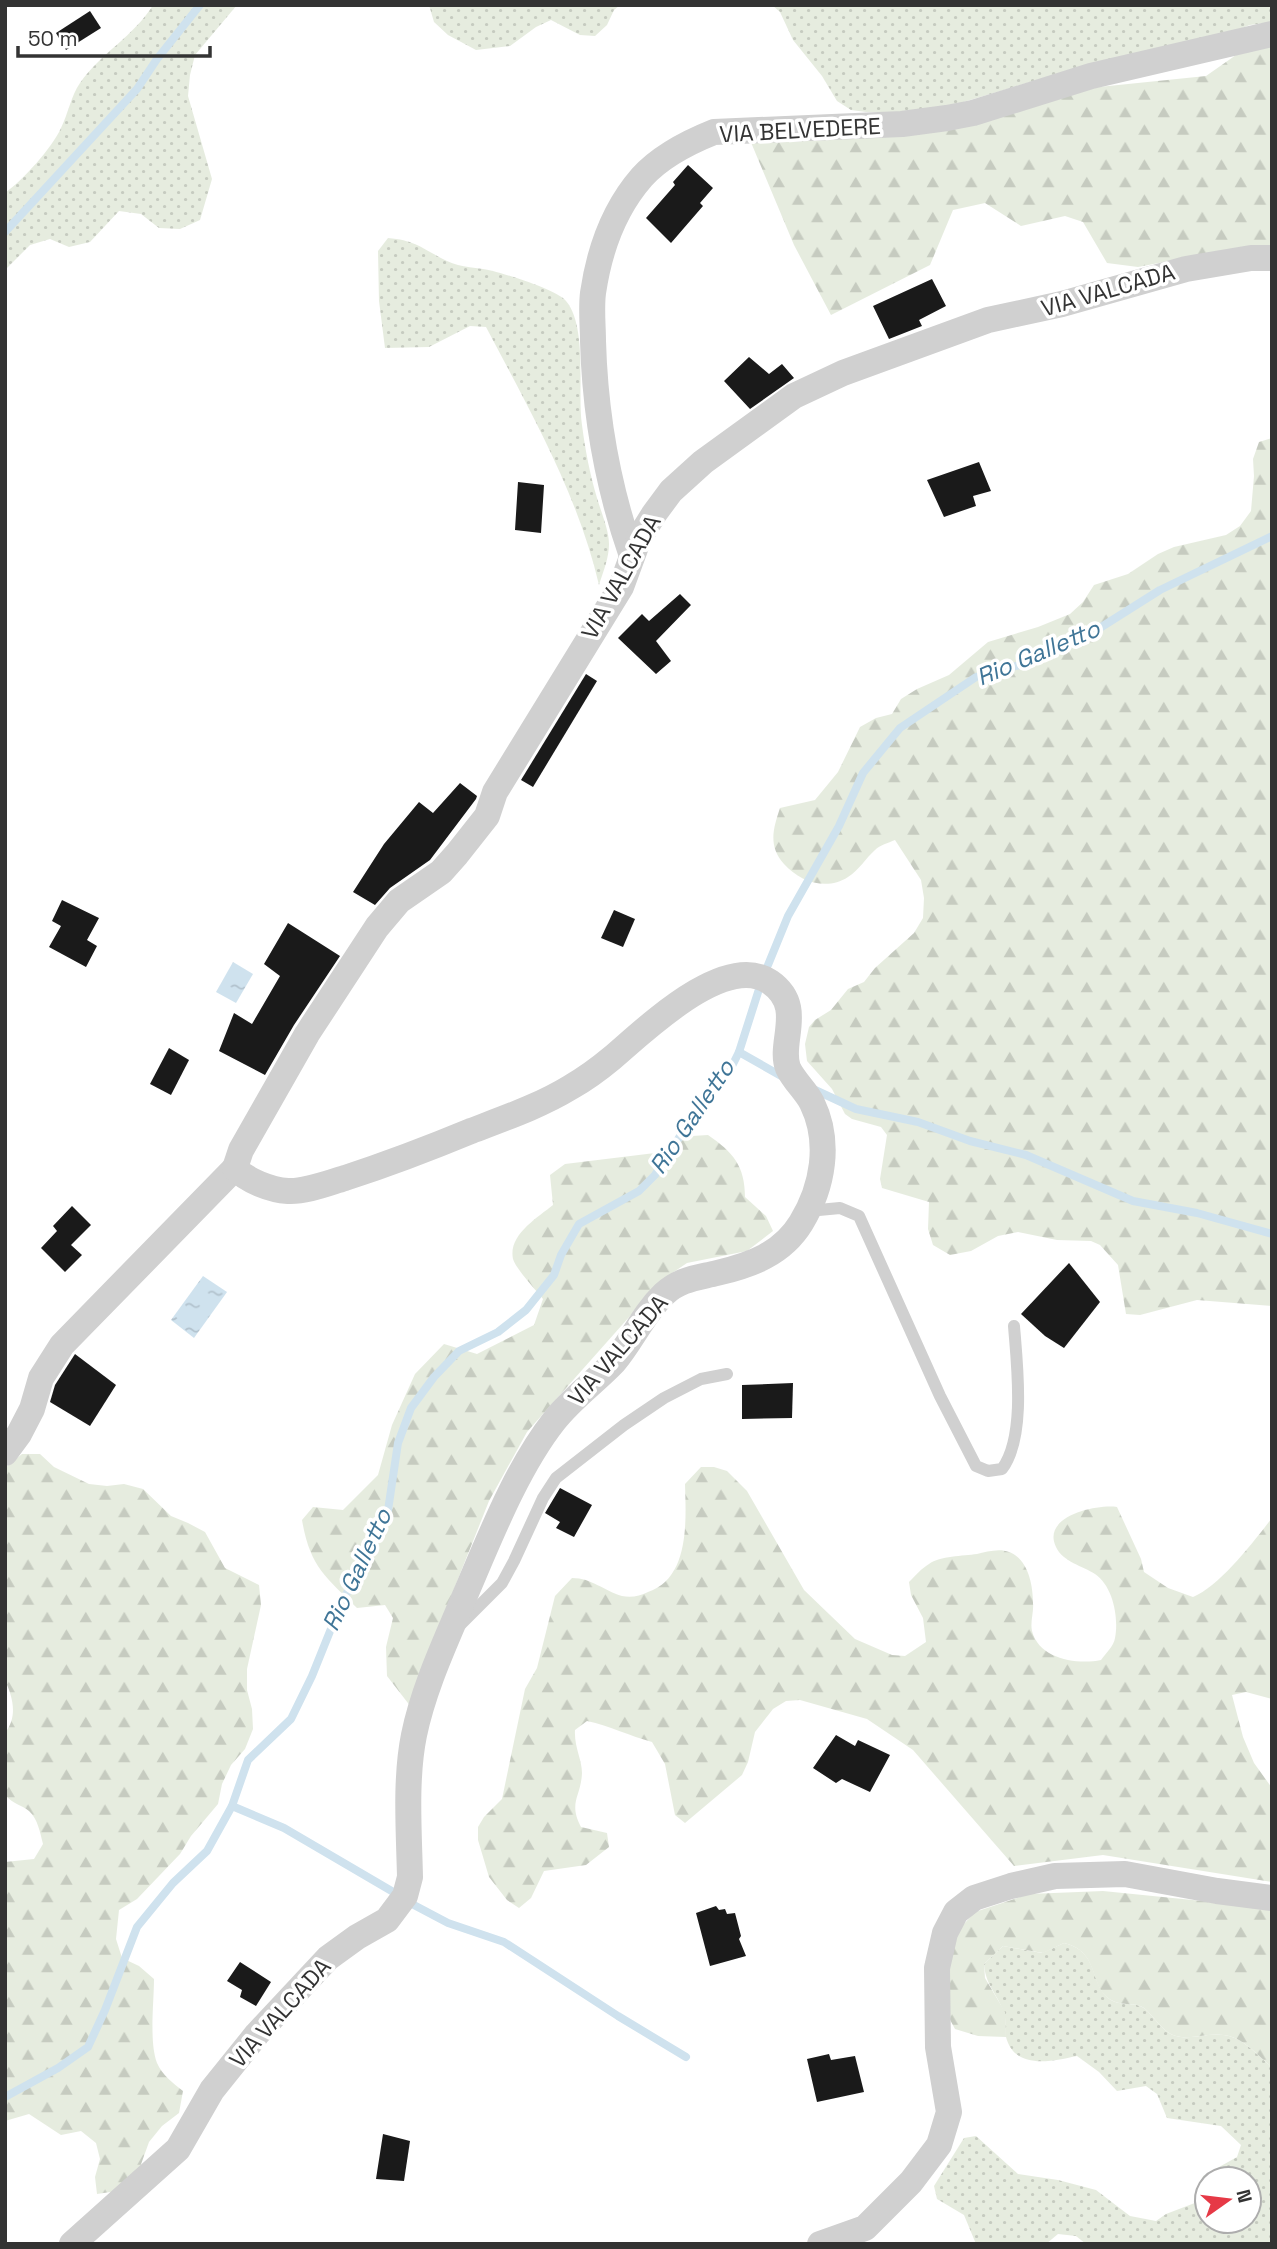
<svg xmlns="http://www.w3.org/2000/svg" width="1277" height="2249" viewBox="0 0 1277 2249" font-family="'Space Grotesk',sans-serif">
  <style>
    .grass { fill: url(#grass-dots); fill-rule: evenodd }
    .forest { fill: url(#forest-firs) }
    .water { fill: url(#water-ripples) }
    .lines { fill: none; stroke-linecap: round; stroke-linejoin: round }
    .stream { stroke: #cfe2ee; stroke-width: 8 }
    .building { fill: #1a1a1a }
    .service { stroke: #d0d0d0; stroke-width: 12 }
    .minor { stroke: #d0d0d0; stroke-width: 26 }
    .labels { text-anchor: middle; stroke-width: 7; stroke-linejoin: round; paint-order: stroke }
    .street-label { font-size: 23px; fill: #333; stroke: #fff }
    .water-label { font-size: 24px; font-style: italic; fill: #3f7597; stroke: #fff }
  </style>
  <defs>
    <pattern id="grass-dots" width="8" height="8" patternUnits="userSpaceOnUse" patternTransform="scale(1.75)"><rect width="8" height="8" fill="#e6ecdf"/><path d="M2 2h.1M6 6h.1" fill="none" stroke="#c6cbc0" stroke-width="1.8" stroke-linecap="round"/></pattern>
    <pattern id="forest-firs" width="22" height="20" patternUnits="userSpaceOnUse" patternTransform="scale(1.75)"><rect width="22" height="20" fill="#e6ecdf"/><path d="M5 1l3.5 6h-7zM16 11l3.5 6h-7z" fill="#c6cbc0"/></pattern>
    <pattern id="water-ripples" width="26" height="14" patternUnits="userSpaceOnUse" patternTransform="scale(1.75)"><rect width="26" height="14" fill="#cfe2ee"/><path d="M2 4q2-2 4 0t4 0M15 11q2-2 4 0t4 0" fill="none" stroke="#b2c2cd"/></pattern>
  </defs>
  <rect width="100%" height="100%" fill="#fff"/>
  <!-- grass -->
  <g class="grass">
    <path d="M 153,5 L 237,5 L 195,55 L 190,75 L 188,96 L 212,179 L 200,220 L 180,229 L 159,228 L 141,214 L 119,211 L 90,242 L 69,247 L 50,239 L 30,245 L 5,270 L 5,193 C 23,180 52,148 61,128 C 68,114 71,96 80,83 C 101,53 134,36 153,5 Z"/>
    <polygon points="429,5 620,5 614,10 607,25 595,36 580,35 551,20 536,27 510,46 476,50 448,35 434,22"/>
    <polygon points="772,5 1272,5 1272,22 1250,25 1205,42 1077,68 930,112 866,112 851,110 837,101 822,76 793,40 780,12"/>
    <path d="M 388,238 C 416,240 424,250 447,261 C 461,268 478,267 493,271 C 508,275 557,290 566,301 C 588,327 577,392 582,425 C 585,449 590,475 597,498 C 601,512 609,530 609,544 C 609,558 603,572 599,585 C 578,494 529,409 486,327 L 470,326 L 429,347 L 385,348 L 379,301 L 378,251 Z"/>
    <path d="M 1064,1943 C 1102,1952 1088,1988 1113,2001 C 1122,2006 1136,2002 1144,2008 C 1154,2016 1163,2033 1176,2036 C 1186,2039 1197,2036 1208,2035 C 1239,2031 1249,2048 1272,2067 L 1272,2244 L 1086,2244 L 1076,2236 L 1058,2234 L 1046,2244 L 976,2244 L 964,2215 L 937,2199 L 934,2186 L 964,2138 L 976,2136 L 1018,2174 L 1058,2180 L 1096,2190 L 1130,2216 L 1156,2221 L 1166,2214 L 1200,2201 L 1203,2176 L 1237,2157 L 1241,2145 L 1221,2126 L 1167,2118 L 1157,2094 L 1146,2086 L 1117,2091 L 1099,2072 L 1077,2056 C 1053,2061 1015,2071 1006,2037 C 1004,2028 1007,2018 1003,2010 C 996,1993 985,1983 984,1964 L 1003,1946 L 1042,1953 ZM 1207,2179 L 1249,2179 L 1249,2221 L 1207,2221 Z"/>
  </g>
  <!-- forest -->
  <g class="forest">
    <polygon points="1272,41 1272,246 1236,248 1138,267 1107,263 1083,222 1065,216 1021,226 985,203 953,210 930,265 831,315 794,245 750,140 1089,88 1206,76 1236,55"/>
    <path d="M 1272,438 L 1272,1306 L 1197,1300 L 1140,1315 L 1126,1314 L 1118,1265 L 1100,1245 L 1091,1241 L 1057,1240 L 1018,1232 L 998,1236 L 971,1251 L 950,1255 L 933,1245 L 928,1229 L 929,1202 L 882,1188 L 880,1179 L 887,1135 L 881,1127 L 852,1119 L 845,1114 L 832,1089 L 807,1061 L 805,1044 L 809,1027 L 815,1020 L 831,1010 L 848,989 L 864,982 L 875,968 L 914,933 L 923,918 L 924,898 L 921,880 L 895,840 C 888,843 880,845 875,850 C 866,858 859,870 848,877 C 827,891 800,882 784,864 C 768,846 773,829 780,808 L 815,800 L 838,772 L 860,727 L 876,718 L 892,714 L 901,699 L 917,689 L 949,675 L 988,642 L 1038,627 L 1070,614 L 1083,602 L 1094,585 L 1128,574 L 1158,554 L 1174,547 L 1226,535 L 1240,526 L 1251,511 L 1254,476 L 1253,459 L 1259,442 Z"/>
    <path d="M 708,1135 C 733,1152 745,1166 745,1197 L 766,1216 L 773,1231 L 747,1251 L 687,1263 L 662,1280 L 527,1432 L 489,1501 L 452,1594 L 411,1707 L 387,1676 L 386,1647 L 393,1618 L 385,1605 L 357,1608 C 325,1576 310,1567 302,1520 L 313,1507 L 343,1510 L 378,1475 L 392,1425 L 415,1374 L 444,1344 L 477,1354 L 534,1325 L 543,1299 C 536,1290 516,1269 513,1259 C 508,1235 537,1218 553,1205 L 550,1175 L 565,1164 L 655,1153 L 692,1136 Z"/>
    <path d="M 22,1454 L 40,1454 L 54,1467 L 89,1484 L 107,1486 L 124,1484 L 143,1489 L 171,1516 L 188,1523 L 205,1532 L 225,1568 L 259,1585 L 261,1605 L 247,1669 L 247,1690 L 252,1709 L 253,1729 L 245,1749 L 231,1765 L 222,1784 L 218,1804 L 191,1836 L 180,1854 L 137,1899 L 119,1910 L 116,1939 L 122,1958 L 139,1966 L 154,1979 C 154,2003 149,2041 157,2063 C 162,2075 173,2083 183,2091 L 179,2113 L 162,2126 L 149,2142 L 135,2181 L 117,2191 L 97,2194 L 95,2177 L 100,2159 L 96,2143 L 81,2131 L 61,2135 L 29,2114 L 5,2121 L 5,1862 L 34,1859 L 43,1844 C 40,1833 38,1819 29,1811 C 22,1805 13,1804 5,1795 L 5,1733 C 18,1716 13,1698 5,1680 L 5,1468 Z"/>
    <path d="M 701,1467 L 714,1467 L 727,1471 L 747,1491 L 804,1590 L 855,1639 L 892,1655 L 905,1656 L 926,1642 L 923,1618 L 911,1595 L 909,1582 C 915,1576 922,1568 929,1564 C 940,1556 963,1556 977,1554 C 986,1552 999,1548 1009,1552 C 1028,1559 1033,1585 1033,1603 C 1034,1612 1030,1622 1032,1631 C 1039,1659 1077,1665 1101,1660 C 1105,1654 1114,1646 1115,1638 C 1119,1618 1113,1586 1095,1574 C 1083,1566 1063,1562 1056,1547 C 1041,1516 1097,1504 1117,1507 L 1141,1559 L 1144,1572 L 1168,1588 L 1193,1597 C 1220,1586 1254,1541 1272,1518 L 1272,1699 L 1246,1692 L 1232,1695 L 1243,1737 L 1254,1763 L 1272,1788 L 1272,1882 L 1103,1855 L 1014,1866 L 913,1750 L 867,1719 L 800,1700 L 786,1701 L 773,1709 L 755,1732 L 748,1762 L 742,1775 L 685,1823 L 675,1815 L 665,1764 L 652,1742 C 630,1736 610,1726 587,1721 L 575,1730 C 574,1747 582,1759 582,1773 C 581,1797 568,1802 581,1827 L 607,1833 L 609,1847 L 586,1865 L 544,1871 L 531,1898 L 519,1908 L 507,1900 L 489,1877 L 478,1840 L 478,1827 L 484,1817 L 502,1799 L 525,1689 L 537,1668 L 555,1596 L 572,1578 C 592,1578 604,1591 622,1596 C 631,1598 640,1596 648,1592 C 690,1578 686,1520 685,1484 Z"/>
    <path d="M 1103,1891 L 1272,1908 L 1272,2067 C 1249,2048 1239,2031 1208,2035 C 1197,2036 1186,2039 1176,2036 C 1163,2033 1154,2016 1144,2008 C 1136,2002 1122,2006 1113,2001 C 1087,1988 1102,1952 1064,1943 L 1043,1953 L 1003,1946 L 984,1964 L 985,1978 L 1005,2012 L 1006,2037 L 978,2036 L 955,2029 L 948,2016 L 949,1940 L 975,1912 L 1029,1894 Z"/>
  </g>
  <!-- water -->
  <g class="water">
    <polygon points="233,962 253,974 236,1003 216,992"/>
    <polygon points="203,1276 227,1292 194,1338 171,1320"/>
  </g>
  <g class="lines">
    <!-- stream -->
    <g class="stream">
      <polyline points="5,232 137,89 157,59 200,5"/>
      <polyline points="768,965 788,916 839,826 863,773 900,728 976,677 1027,663 1095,631 1160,590 1272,536"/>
      <polyline points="739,1052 783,1077"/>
      <polyline points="813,1089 856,1109 918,1122 970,1141 1026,1155 1133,1201 1197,1213 1272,1234"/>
      <polyline points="232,1806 284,1828 395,1893"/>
      <polyline points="412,1904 448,1923 504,1942 618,2016 686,2057"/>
      <polyline points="5,2097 58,2068 88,2047 105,2010 137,1927 173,1883 207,1851 232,1806 248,1760 291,1719 312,1676 341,1604 387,1517 398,1443 411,1408 434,1377 459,1351 498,1332 526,1310 554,1275 561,1255 579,1224 639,1191 655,1175 704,1099 728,1074 739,1052 760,986"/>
    </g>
  </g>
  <!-- building -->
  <g class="building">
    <polygon points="90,11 101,28 66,50 56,33"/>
    <polygon points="688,165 713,188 700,203 703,206 671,243 646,218 675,185 673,182"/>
    <polygon points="932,279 946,306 919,320 922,326 889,339 873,306"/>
    <polygon points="749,357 769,374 782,364 794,378 750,409 724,381"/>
    <polygon points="979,462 991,491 973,496 976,506 944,517 927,480"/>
    <polygon points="518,482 544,485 541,533 515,530"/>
    <polygon points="680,594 691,605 656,641 671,661 656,674 618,638 642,614 649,621"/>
    <polygon points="586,674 597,681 533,787 521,780"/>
    <polygon points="460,783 477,796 476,799 430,860 390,888 375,905 353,892 384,844 419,802 433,813"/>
    <polygon points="62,900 99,918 87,940 97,946 86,967 49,947 61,926 52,921"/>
    <polygon points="614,910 635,919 623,947 601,938"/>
    <polygon points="288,923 340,956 294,1025 265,1075 219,1051 234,1013 252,1024 280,976 264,964"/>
    <polygon points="169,1048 189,1060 171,1095 150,1084"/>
    <polygon points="72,1206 91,1225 71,1245 82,1255 65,1272 41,1248 57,1231 53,1226"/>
    <polygon points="1069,1263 1100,1302 1064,1348 1045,1336 1021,1314"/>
    <polygon points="75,1354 116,1385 90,1426 50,1402 55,1385"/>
    <polygon points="793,1383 792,1418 742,1419 742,1385"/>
    <polygon points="560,1488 592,1505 574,1537 556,1528 560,1522 545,1513"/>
    <polygon points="836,1735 855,1746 858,1740 890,1755 870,1792 842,1779 836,1783 813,1768"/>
    <polygon points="716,1906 719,1910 725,1909 727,1914 735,1913 741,1936 739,1939 746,1956 710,1966 696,1913"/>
    <polygon points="240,1962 271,1982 256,2006 240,1997 242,1990 227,1981"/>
    <polygon points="829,2054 831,2060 855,2056 864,2092 817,2102 807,2059"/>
    <polygon points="383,2134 410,2141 404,2181 376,2179"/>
  </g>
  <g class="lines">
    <!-- service -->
    <g class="service">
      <path d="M 808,1211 L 840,1208 L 859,1216 L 940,1396 L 976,1466 L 988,1471 L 1002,1469 C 1026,1437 1017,1365 1014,1326"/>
      <polyline points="461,1624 502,1583 514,1561 543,1498 556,1478 624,1425 664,1398 701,1379 727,1374"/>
    </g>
    <!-- minor -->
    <g class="minor">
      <path d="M 632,556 C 608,487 595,414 593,341 C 593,326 591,309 593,293 C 599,252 614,209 642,177 C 661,156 689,142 714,132 L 902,124 L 947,118 L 973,113 L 1091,76 L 1272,34"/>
      <polyline points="5,1453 19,1434 32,1409 41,1378 62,1345 235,1168"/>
      <path d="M 72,2244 L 178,2149 L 212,2090 L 257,2034 L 328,1958 L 357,1937 L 387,1920 L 405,1896 L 410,1877 C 409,1832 405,1779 414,1735 C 424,1686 447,1639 466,1593 C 490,1537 517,1468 554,1421 C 571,1399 595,1382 614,1362 C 632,1341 643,1314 664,1294 C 680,1279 697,1278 717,1273 C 751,1265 782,1254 801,1223 C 823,1187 831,1142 812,1103 C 806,1091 794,1081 788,1068 C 778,1042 806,1007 770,982 C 725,951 644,1031 612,1058 C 600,1068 585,1079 571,1087 C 540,1106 505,1118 471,1131 C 430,1148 388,1164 345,1178 C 328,1183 306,1192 288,1191 C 271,1190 247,1181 235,1168 L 241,1150 L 307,1034 L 377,927 L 399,901 L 441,872 L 457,854 L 487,816 L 495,792 L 621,587 L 639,538 L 654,514 L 671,491 L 703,462 L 794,396 L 843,373 L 988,320 L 1062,304 L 1186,269 L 1251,258 L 1272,258"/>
      <polyline points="820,2244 865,2228 911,2182 939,2145 949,2112 938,2047 937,1968 945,1933 956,1912 974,1898 1011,1886 1055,1876 1125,1874 1217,1891 1272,1898"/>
    </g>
  </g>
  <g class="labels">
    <!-- street labels -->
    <g class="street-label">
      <text transform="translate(800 130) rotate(-3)" y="8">VIA BELVEDERE</text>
      <text transform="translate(1108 290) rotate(-16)" y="8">VIA VALCADA</text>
      <text transform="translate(621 577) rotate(-61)" y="8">VIA VALCADA</text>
      <text transform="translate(618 1350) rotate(-49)" y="8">VIA VALCADA</text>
      <text transform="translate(280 2013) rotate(-48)" y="8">VIA VALCADA</text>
    </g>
    <!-- water labels -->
    <g class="water-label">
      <text transform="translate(1038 653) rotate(-23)" y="8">Rio Galletto</text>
      <text transform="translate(692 1117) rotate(-56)" y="8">Rio Galletto</text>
      <text transform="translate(357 1570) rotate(-65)" y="8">Rio Galletto</text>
    </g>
  </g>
  <!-- border -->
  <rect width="1277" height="2249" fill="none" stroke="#333333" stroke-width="14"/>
  <!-- north arrow -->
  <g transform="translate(1228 2200) rotate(76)"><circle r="33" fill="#ffffff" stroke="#adadad" stroke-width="2"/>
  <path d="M0-5L12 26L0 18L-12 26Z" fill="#e63946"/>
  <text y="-10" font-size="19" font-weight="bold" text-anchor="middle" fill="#333333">N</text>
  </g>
  <!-- scale -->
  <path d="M18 46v10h192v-10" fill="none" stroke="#333333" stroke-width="3.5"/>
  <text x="28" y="46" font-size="21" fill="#333333" stroke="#ffffff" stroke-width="5" paint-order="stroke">50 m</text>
</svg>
